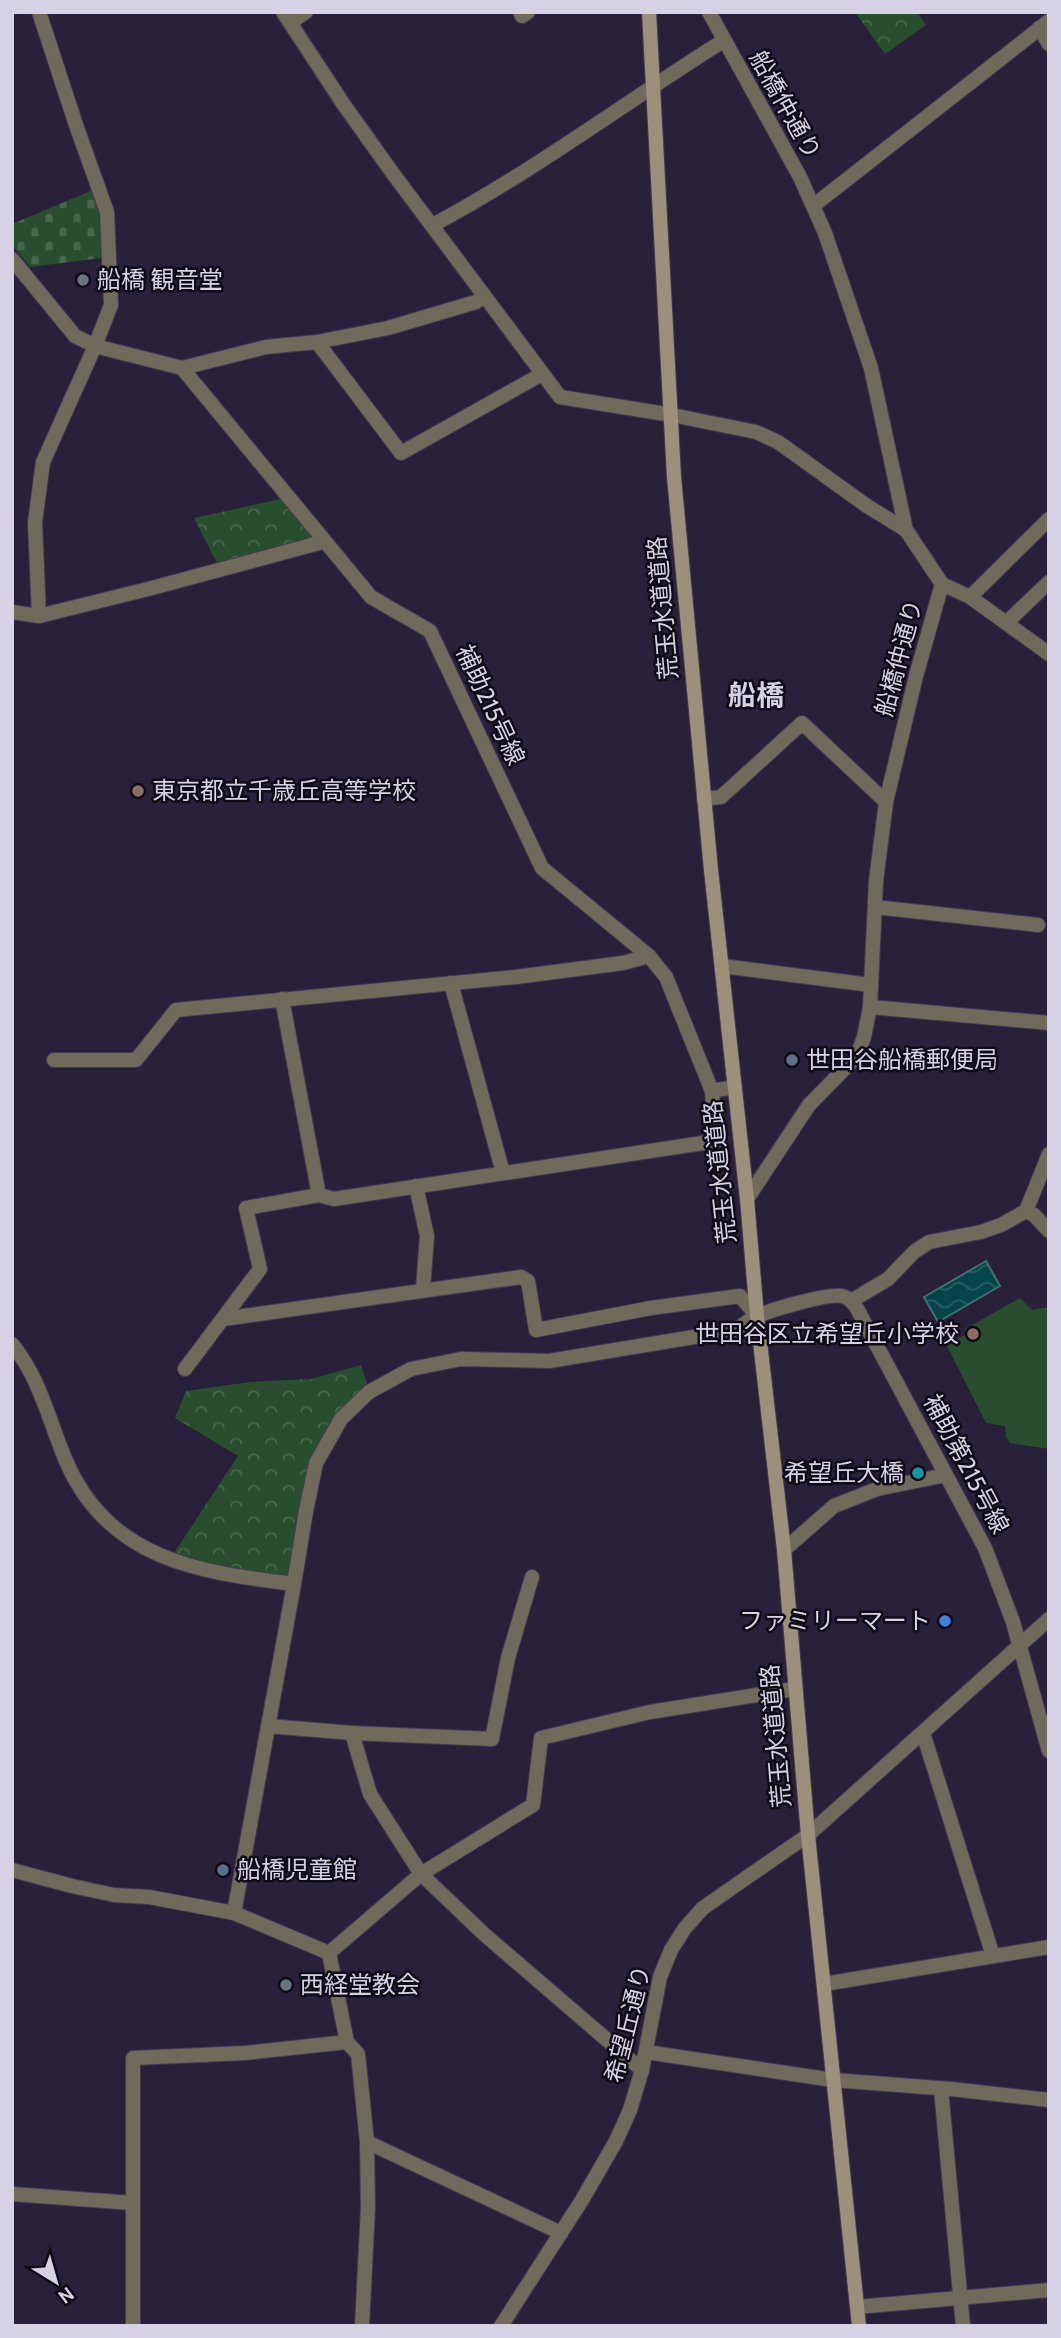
<svg xmlns="http://www.w3.org/2000/svg" width="1061" height="2338" viewBox="0 0 1061 2338" font-family="Cabin,'Noto Sans JP',sans-serif">
  <style>
    .grass { fill: #294e2f }
    .cemetery { fill: url(#cemetery-stones) }
    .park { fill: url(#park-crowns) }
    .water { fill: url(#water-waves); stroke: #446f77; stroke-width: 2 }
    .lines { fill: none; stroke-linecap: round; stroke-linejoin: round }
    .minor-casing { stroke: #453c54; stroke-width: 16 }
    .tertiary-casing { stroke: #453c54; stroke-width: 16 }
    .secondary-casing { stroke: #453c54; stroke-width: 16 }
    .minor { stroke: #706a5d; stroke-width: 14 }
    .tertiary { stroke: #706a5d; stroke-width: 14 }
    .secondary { stroke: #9b917b; stroke-width: 14 }
    .worship-dot { fill: #6b7280; stroke: #100c17; stroke-width: 2.5 }
    .education-dot { fill: #8d6e63; stroke: #100c17; stroke-width: 2.5 }
    .service-dot { fill: #5c6f8a; stroke: #100c17; stroke-width: 2.5 }
    .culture-dot { fill: #0f9aa8; stroke: #100c17; stroke-width: 2.5 }
    .shop-dot { fill: #3f7fe0; stroke: #100c17; stroke-width: 2.5 }
    .labels { text-anchor: middle; stroke-width: 5; stroke-linejoin: round; paint-order: stroke }
    .street-label { font-size: 24px; fill: #d7d2e3; stroke: #100c17 }
    .poi-label { font-size: 24px; fill: #d7d2e3; stroke: #100c17; text-anchor: start }
    .quarter-label { font-size: 28px; font-weight: bold; fill: #d7d2e3; stroke: #100c17 }
  </style>
  <defs>
    <pattern id="cemetery-stones" width="16" height="16" patternUnits="userSpaceOnUse" patternTransform="scale(1.75)"><rect width="16" height="16" fill="#294e2f"/><path d="M2 7V4a2 2 0 0 1 4 0v3zM10 15v-3a2 2 0 0 1 4 0v3z" fill="#47674d"/></pattern>
    <pattern id="park-crowns" width="20" height="18" patternUnits="userSpaceOnUse" patternTransform="scale(1.75)"><rect width="20" height="18" fill="#294e2f"/><path d="M2 6a3 3 0 1 1 6 0M12 15a3 3 0 1 1 6 0" fill="none" stroke="#47674d"/></pattern>
    <pattern id="water-waves" width="16" height="10" patternUnits="userSpaceOnUse" patternTransform="scale(1.75)"><rect width="16" height="10" fill="#054549"/><path d="M0 5q4-4 8 0t8 0" fill="none" stroke="#295f63"/></pattern>
  </defs>
  <rect width="100%" height="100%" fill="#292039"/>
  <!-- grass -->
  <polygon class="grass" points="1020,1298 1032,1310 1049,1307 1049,1449 1010,1443 1006,1437 1005,1426 986,1423 946,1344 967,1334 965,1329"/>
  <!-- cemetery -->
  <polygon class="cemetery" points="93,190 100,207 102,258 30,267 12,245 12,224"/>
  <!-- park -->
  <g class="park">
    <polygon points="855,12 917,12 926,25 885,54"/>
    <polygon points="285,498 319,539 219,567 194,518"/>
    <polygon points="361,1365 368,1387 313,1461 292,1581 170,1559 238,1456 175,1418 186,1391 250,1382 311,1379"/>
  </g>
  <!-- water -->
  <polygon class="water" points="986,1261 1000,1286 938,1322 924,1297"/>
  <g class="lines">
    <!-- minor casing -->
    <g class="minor-casing">
      <g id="minor">
        <polyline points="39,12 77,128 107,212 111,305 95,346 43,462 35,522 39,616"/>
        <polyline points="283,12 344,105 394,175 560,397 672,415 756,432 778,442 867,506 906,530"/>
        <polyline points="520,12 522,16 528,12"/>
        <polyline points="709,12 800,177 825,233 871,368 906,530 942,584 916,676 886,802 876,881 870,1007 864,1037 857,1056 809,1105 747,1199"/>
        <polyline points="290,23 306,12"/>
        <polyline points="1039,28 1049,44"/>
        <polyline points="813,206 1049,21"/>
        <path d="M 433,225 C 534,171 626,102 723,41"/>
        <polyline points="12,259 75,336 95,346 182,368 266,347 317,342 388,328 476,302 484,296"/>
        <polyline points="317,342 401,453 542,374"/>
        <polyline points="182,368 371,597 430,631 542,868 649,956 666,977 712,1091"/>
        <polyline points="942,584 970,597 1049,654"/>
        <polyline points="970,597 1049,519"/>
        <polyline points="12,612 39,616 152,588 319,543 323,540"/>
        <polyline points="1006,623 1049,582"/>
        <polyline points="704,799 721,797 802,723 886,802"/>
        <polyline points="875,907 1038,925"/>
        <polyline points="722,966 871,985"/>
        <polyline points="451,983 503,1173"/>
        <polyline points="282,999 319,1195"/>
        <polyline points="870,1007 1049,1023"/>
        <polyline points="54,1060 136,1060 176,1010 516,977 623,963 649,956"/>
        <polyline points="416,1186 427,1236 423,1289"/>
        <polyline points="1026,1211 1049,1154"/>
        <polyline points="851,1301 888,1279 914,1252 929,1242 981,1232 1001,1225 1026,1211 1034,1215 1049,1231"/>
        <polyline points="223,1319 521,1277 528,1281 536,1330 651,1308 740,1296 757,1316"/>
        <polyline points="185,1369 260,1269 246,1208 319,1195 334,1199 716,1141 712,1091 734,1087"/>
        <polyline points="784,1550 834,1506 877,1489 946,1475"/>
        <polyline points="268,1726 352,1733 492,1739 508,1658 532,1577"/>
        <polyline points="352,1733 370,1794 421,1874 485,1935 642,2070"/>
        <polyline points="923,1733 993,1956"/>
        <polyline points="12,1870 72,1886 114,1895 149,1897 234,1913 329,1953"/>
        <polyline points="234,1913 294,1584"/>
        <polyline points="329,1953 421,1874 533,1805 541,1738 650,1712 794,1689"/>
        <polyline points="329,1953 347,2042 358,2054 367,2142 368,2207 362,2326"/>
        <polyline points="824,1984 1049,1947"/>
        <polyline points="646,2052 833,2080 951,2089 1049,2100"/>
        <polyline points="941,2089 963,2326"/>
        <polyline points="367,2142 561,2233"/>
        <polyline points="12,2194 132,2203"/>
        <polyline points="857,2307 1049,2290"/>
        <polyline points="133,2326 133,2058 245,2053 347,2042"/>
      </g>
    </g>
    <!-- tertiary casing -->
    <g class="tertiary-casing">
      <g id="tertiary">
        <path d="M 12,1344 C 40,1378 49,1421 66,1461 C 109,1560 198,1572 294,1584 L 306,1511 L 316,1463 L 341,1419 L 369,1392 L 411,1369 L 461,1359 L 549,1361 L 736,1330 C 743,1325 751,1318 760,1315 C 774,1309 829,1293 842,1296 C 852,1298 857,1308 861,1316 L 985,1548 L 1013,1622 L 1049,1751"/>
        <polyline points="501,2326 582,2200 616,2141 630,2110 642,2070 660,1977 671,1950 685,1928 703,1908 808,1835 1049,1619"/>
      </g>
    </g>
    <!-- secondary casing -->
    <g class="secondary-casing">
      <polyline id="secondary" points="649,12 674,477 711,870 747,1199 757,1316 784,1550 808,1835 859,2326"/>
    </g>
    <!-- minor -->
    <use href="#minor" class="minor"/>
    <!-- tertiary -->
    <use href="#tertiary" class="tertiary"/>
    <!-- secondary -->
    <use href="#secondary" class="secondary"/>
  </g>
  <!-- markers -->
  <g class="worship-dot">
    <circle cx="83" cy="280" r="7"/>
    <circle cx="286" cy="1985" r="7"/>
  </g>
  <g class="education-dot">
    <circle cx="138" cy="791" r="7"/>
    <circle cx="973" cy="1334" r="7"/>
  </g>
  <g class="service-dot">
    <circle cx="792" cy="1060" r="7"/>
    <circle cx="223" cy="1870" r="7"/>
  </g>
  <circle class="culture-dot" cx="918" cy="1473" r="7"/>
  <circle class="shop-dot" cx="945" cy="1621" r="7"/>
  <g class="labels">
    <!-- street labels -->
    <g class="street-label">
      <text transform="translate(785 105) rotate(61)" y="8">船橋仲通り</text>
      <text transform="translate(663 608) rotate(-95)" y="8">荒玉水道道路</text>
      <text transform="translate(899 658) rotate(-75)" y="8">船橋仲通り</text>
      <text transform="translate(490 705) rotate(65)" y="8">補助215号線</text>
      <text transform="translate(720 1172) rotate(-96)" y="8">荒玉水道道路</text>
      <text transform="translate(966 1464) rotate(62)" y="8">補助第215号線</text>
      <text transform="translate(776 1736) rotate(-95)" y="8">荒玉水道道路</text>
      <text transform="translate(628 2024) rotate(-76)" y="8">希望丘通り</text>
    </g>
    <!-- poi labels -->
    <g class="poi-label">
      <text x="97" y="288">船橋 観音堂</text>
      <text x="152" y="799">東京都立千歳丘高等学校</text>
      <text x="806" y="1068">世田谷船橋郵便局</text>
      <text x="959" y="1342" text-anchor="end">世田谷区立希望丘小学校</text>
      <text x="904" y="1481" text-anchor="end">希望丘大橋</text>
      <text x="931" y="1629" text-anchor="end">ファミリーマート</text>
      <text x="237" y="1878">船橋児童館</text>
      <text x="300" y="1993">西経堂教会</text>
    </g>
    <!-- quarter labels -->
    <g class="quarter-label">
      <text x="756" y="705">船橋</text>
    </g>
  </g>
  <!-- border -->
  <rect width="1061" height="2338" fill="none" stroke="#d7d2e3" stroke-width="28"/>
  <!-- north arrow -->
  <g transform="translate(56 2282) rotate(143)" stroke="#100c17" stroke-width="5" paint-order="stroke">
  <path d="M0-5L12 26L0 18L-12 26Z" fill="#d7d2e3"/>
  <text y="-10" font-size="19" font-weight="bold" text-anchor="middle" fill="#d7d2e3">N</text>
  </g>
</svg>
